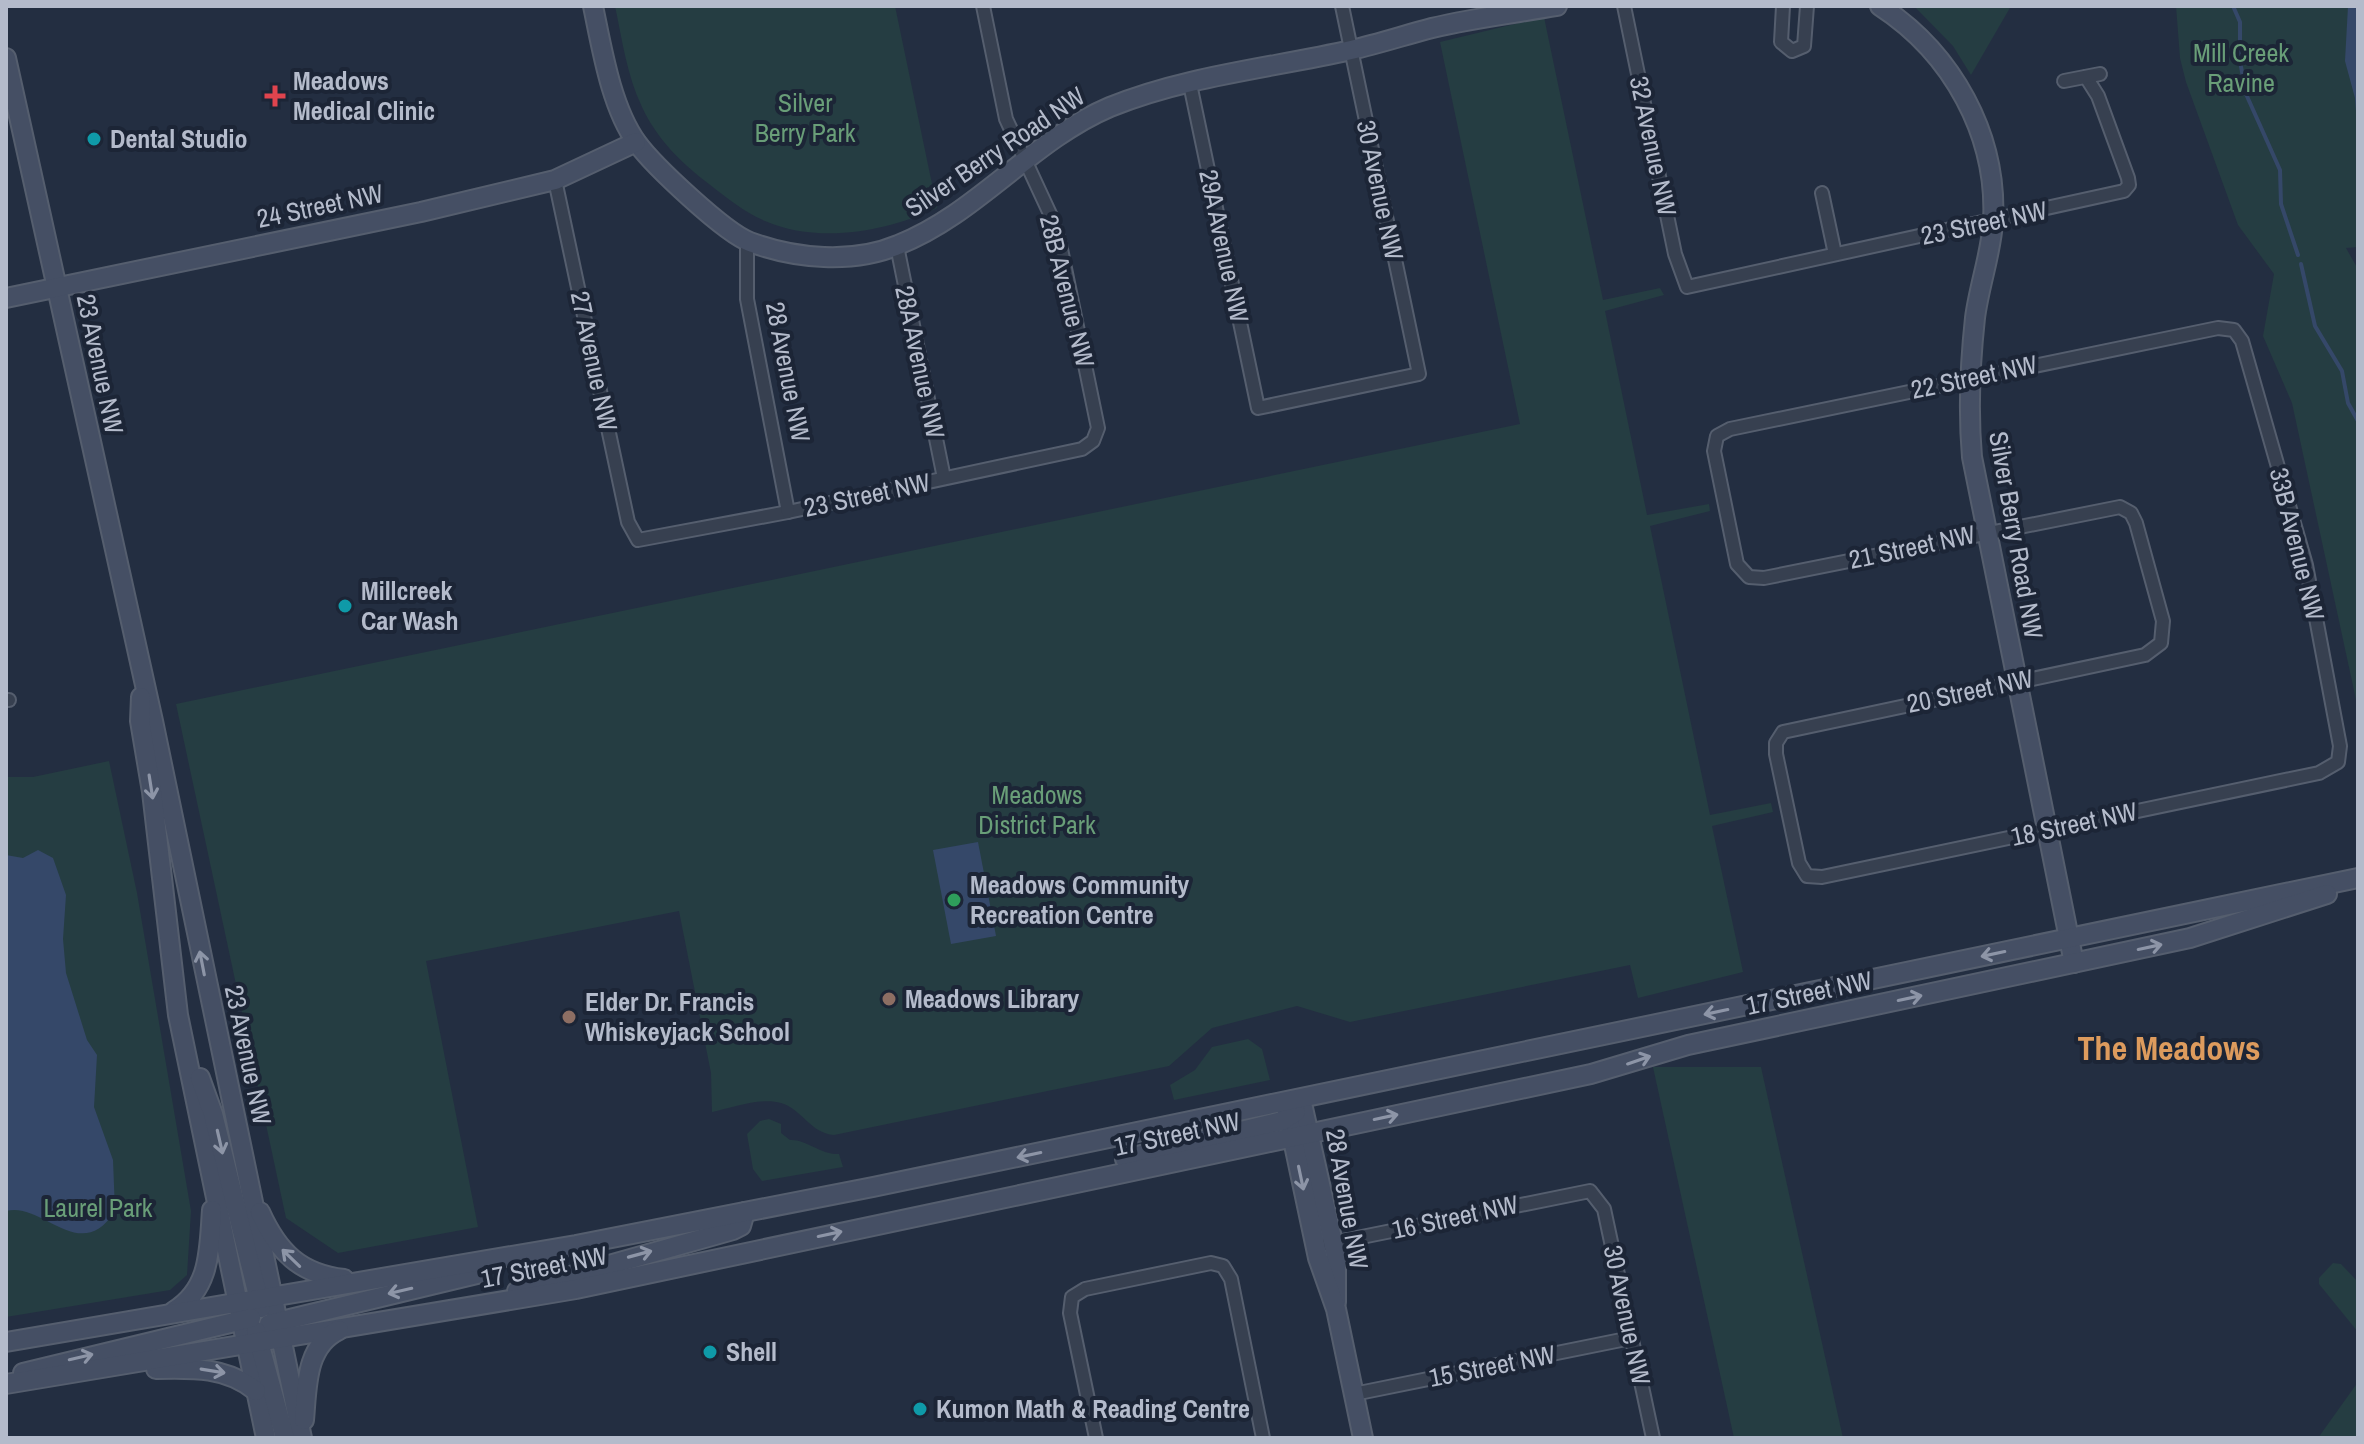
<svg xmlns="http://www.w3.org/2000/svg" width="2364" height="1444" viewBox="0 0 2364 1444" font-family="'Archivo Narrow',sans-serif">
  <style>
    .green { fill: #253d42 }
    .water { fill: #354869 }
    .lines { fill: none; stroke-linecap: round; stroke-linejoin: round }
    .stream { stroke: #354869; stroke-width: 4 }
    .street-casing { stroke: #555e6e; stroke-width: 16 }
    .secondary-casing { stroke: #555e6e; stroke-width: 22 }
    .street { stroke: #374050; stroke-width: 12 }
    .secondary { stroke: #454f64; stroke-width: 18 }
    .oneway { stroke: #8d95a7 }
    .health-dot { fill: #e0444e; stroke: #1c2536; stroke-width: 3 }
    .culture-dot { fill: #0f9aa8; stroke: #1c2536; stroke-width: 3 }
    .leisure-dot { fill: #2e9e5b; stroke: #1c2536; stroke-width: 3 }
    .education-dot { fill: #8d6e63; stroke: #1c2536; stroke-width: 3 }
    .labels { text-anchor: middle; stroke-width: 8; stroke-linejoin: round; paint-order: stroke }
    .park-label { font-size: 26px; fill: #699e78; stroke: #1c2536 }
    .poi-label { font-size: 26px; font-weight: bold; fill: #b4bbcb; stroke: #1c2536; text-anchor: start }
    .street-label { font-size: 26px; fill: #b4bbcb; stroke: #1c2536 }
    .district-label { font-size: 34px; font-weight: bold; fill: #dd9b5d; stroke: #1c2536 }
  </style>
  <rect width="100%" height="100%" fill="#232e41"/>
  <!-- green -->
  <g class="green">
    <path d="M 615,6 L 895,6 L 937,208 C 886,232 818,244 765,221 C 744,212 727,198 709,184 C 681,163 657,139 642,107 C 627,76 622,39 615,6 Z"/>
    <polygon points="1914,6 2011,6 1971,75 1953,46"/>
    <polygon points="2176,6 2358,6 2358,247 2346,248 2358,269 2358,709 2292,403 2263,336 2274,274 2238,225 2186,82 2180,58"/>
    <path d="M 1544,17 L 1603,300 L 1660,288 L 1664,295 L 1605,311 L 1647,515 L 1709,504 L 1710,511 L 1650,526 L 1710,815 L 1771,803 L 1773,812 L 1712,826 L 1743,972 L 1638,998 L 1630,965 L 1350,1022 L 1297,1006 L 1212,1028 L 1169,1066 L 834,1135 C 810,1133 802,1109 781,1103 C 761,1097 732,1108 712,1112 L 711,1073 L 679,911 L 426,961 L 478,1227 L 338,1253 L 286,1218 L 176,704 L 1520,424 L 1440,42 Z"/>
    <polygon points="109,761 137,893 191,1211 187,1275 170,1290 6,1317 6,777 33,777"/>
    <polygon points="1248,1039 1262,1049 1270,1080 1174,1100 1170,1085 1195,1070 1212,1047"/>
    <polygon points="1761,1067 1843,1438 1734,1438 1653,1067"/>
    <path d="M 769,1119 L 781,1124 L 781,1133 L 790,1140 C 806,1139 821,1155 839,1154 L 843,1167 L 762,1181 L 753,1169 L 747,1134 L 760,1121 Z"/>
    <polygon points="2333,1263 2341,1264 2358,1282 2358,1332 2319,1284 2319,1278"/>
    <polygon points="2358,1382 2358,1438 2318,1438"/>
  </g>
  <!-- water -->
  <g class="water">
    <polygon points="2348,6 2358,6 2358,137 2355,98 2345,61"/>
    <polygon points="978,842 996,936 951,944 933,850"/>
    <path d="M 38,850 L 53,858 L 66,895 L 63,939 L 66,973 L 87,1040 L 97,1055 L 94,1107 L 113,1160 L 115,1211 C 80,1266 43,1201 6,1211 L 6,855 L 23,858 Z"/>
  </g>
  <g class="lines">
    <!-- stream -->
    <g class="stream">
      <polyline points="2233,6 2240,22 2240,61 2246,94 2280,170 2281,204 2298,255"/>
      <polyline points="2301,264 2315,326 2342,371 2348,403 2358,421"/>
    </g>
    <!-- street casing -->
    <g class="street-casing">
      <g id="street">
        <polyline points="1624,6 1675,254 1687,287 2124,191 2129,185 2128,178 2098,96 2086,77"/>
        <polyline points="1783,6 1781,42 1792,51 1804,46 1807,6"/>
        <polyline points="2064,81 2100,74"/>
        <polyline points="1190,84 1258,408 1419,374 1342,6"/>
        <polyline points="555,180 628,522 638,540 788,512 1082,449 1093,441 1098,428 1060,244 1051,216 1006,119 983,6"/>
        <polyline points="1822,193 1835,254"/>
        <polyline points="747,242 747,299 788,512"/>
        <polyline points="897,246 944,478"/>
        <polygon points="2218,328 2234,330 2242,341 2306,565 2340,746 2338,762 2319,773 1822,877 1807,876 1799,863 1776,754 1776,743 1783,732 2145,655 2161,643 2163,621 2136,523 2131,513 2120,507 1764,578 1749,577 1737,564 1714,451 1717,436 1730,429"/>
        <polyline points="6,700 9,700"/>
        <polyline points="1327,1244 1590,1191 1604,1209 1653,1438"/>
        <polyline points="1354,1394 1631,1338"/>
        <polyline points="1096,1438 1070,1313 1072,1297 1085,1289 1211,1263 1223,1266 1231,1279 1263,1438"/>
      </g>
    </g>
    <!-- secondary casing -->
    <g class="secondary-casing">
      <g id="secondary">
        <path d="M 593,6 C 602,49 611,107 637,143 C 654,166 725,233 750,242 C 795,259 853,264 898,245 C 977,214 1032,140 1110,107 C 1186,76 1271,68 1351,50 C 1378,44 1405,35 1432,28 C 1473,18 1516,13 1557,6"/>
        <path d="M 1880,6 C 1952,53 1998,135 1993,222 C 1991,254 1979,286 1975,318 C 1970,364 1968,411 1972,457 L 2074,963"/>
        <polyline points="6,58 153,721 302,1438"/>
        <polyline points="6,298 421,212 555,180 636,142"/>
        <polyline points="141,697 140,721 152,792 178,1015 266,1438"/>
        <polyline points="200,1078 213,1114 261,1308"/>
        <polyline points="1301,1099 1336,1256 1336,1302"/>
        <polyline points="1285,1102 1318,1258 1336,1309 1363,1438"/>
        <polyline points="1125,1159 1282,1121 1296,1112"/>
        <path d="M 260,1212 C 278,1252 300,1274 344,1279"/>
        <polyline points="517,1291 733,1230 741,1226 745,1212"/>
        <path d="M 174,1311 C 211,1288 209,1250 212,1210"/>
        <polyline points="269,1324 481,1273"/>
        <polyline points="256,1331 285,1438"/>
        <polyline points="6,1342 576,1245 873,1187 2358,878"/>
        <path d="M 156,1369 C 193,1368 227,1367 256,1391"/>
        <polyline points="23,1373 251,1318"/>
        <polyline points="6,1384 576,1289 1591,1074 1688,1045 2190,938 2327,894"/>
        <path d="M 304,1420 C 307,1388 305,1346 339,1330"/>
      </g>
    </g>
    <!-- street -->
    <use href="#street" class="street"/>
    <!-- secondary -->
    <use href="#secondary" class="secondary"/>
  </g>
  <!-- one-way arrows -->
  <defs><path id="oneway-shaft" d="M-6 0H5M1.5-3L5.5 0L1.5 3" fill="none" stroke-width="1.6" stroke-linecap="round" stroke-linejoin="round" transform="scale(2)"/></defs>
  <g class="oneway">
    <use href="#oneway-shaft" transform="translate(151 787) rotate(81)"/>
    <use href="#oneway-shaft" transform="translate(2150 947) rotate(-12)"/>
    <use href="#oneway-shaft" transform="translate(1993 954) rotate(168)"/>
    <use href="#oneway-shaft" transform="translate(202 963) rotate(-101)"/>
    <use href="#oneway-shaft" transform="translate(1910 998) rotate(-12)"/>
    <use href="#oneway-shaft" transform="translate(1716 1012) rotate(168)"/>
    <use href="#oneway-shaft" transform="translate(1639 1060) rotate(-19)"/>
    <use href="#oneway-shaft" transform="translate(1386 1117) rotate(-12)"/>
    <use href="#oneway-shaft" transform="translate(220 1142) rotate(77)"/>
    <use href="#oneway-shaft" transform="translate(1029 1155) rotate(168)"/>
    <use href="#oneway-shaft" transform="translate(1301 1178) rotate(78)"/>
    <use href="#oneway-shaft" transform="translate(830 1234) rotate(-12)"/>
    <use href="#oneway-shaft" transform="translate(640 1254) rotate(-15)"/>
    <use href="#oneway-shaft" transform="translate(291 1258) rotate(-136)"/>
    <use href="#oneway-shaft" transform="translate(400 1291) rotate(167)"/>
    <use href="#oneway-shaft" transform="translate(81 1357) rotate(-13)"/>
    <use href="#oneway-shaft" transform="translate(213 1371) rotate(9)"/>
  </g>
  <!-- markers -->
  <path class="health-dot" d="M271 84h8v8h8v8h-8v8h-8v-8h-8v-8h8z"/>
  <g class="culture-dot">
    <circle cx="94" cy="139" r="8"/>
    <circle cx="345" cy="606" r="8"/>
    <circle cx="710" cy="1352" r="8"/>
    <circle cx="920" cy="1409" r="8"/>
  </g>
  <circle class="leisure-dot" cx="954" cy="900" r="8"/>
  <g class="education-dot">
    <circle cx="889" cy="999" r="8"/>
    <circle cx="569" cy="1017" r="8"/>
  </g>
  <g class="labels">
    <!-- park labels -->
    <g class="park-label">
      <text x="2241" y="62">Mill Creek<tspan x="2241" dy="30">Ravine</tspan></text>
      <text x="805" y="112">Silver<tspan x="805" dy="30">Berry Park</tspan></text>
      <text x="1037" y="804">Meadows<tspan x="1037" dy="30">District Park</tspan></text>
      <text x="98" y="1217">Laurel Park</text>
    </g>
    <!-- poi labels -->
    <g class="poi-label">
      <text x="293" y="90">Meadows<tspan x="293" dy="30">Medical Clinic</tspan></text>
      <text x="110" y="148">Dental Studio</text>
      <text x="361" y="600">Millcreek<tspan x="361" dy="30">Car Wash</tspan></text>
      <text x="970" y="894">Meadows Community<tspan x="970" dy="30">Recreation Centre</tspan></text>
      <text x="905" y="1008">Meadows Library</text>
      <text x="585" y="1011">Elder Dr. Francis<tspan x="585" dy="30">Whiskeyjack School</tspan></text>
      <text x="726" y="1361">Shell</text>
      <text x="936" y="1418">Kumon Math &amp; Reading Centre</text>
    </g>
    <!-- street labels -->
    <g class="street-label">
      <text transform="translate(1653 146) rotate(78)" y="9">32 Avenue NW</text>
      <text transform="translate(995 152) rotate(-34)" y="9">Silver Berry Road NW</text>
      <text transform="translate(1380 190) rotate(78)" y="9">30 Avenue NW</text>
      <text transform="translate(320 206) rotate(-12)" y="9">24 Street NW</text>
      <text transform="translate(1984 223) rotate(-12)" y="9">23 Street NW</text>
      <text transform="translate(1224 246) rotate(78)" y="9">29A Avenue NW</text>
      <text transform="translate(1067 291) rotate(76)" y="9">28B Avenue NW</text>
      <text transform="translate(594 361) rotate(78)" y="9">27 Avenue NW</text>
      <text transform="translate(920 362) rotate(78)" y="9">28A Avenue NW</text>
      <text transform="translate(100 364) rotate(78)" y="9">23 Avenue NW</text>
      <text transform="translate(788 372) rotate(79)" y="9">28 Avenue NW</text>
      <text transform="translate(1974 377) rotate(-12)" y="9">22 Street NW</text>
      <text transform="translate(867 495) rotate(-12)" y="9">23 Street NW</text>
      <text transform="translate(2016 535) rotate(80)" y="9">Silver Berry Road NW</text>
      <text transform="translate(2297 544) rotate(76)" y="9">33B Avenue NW</text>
      <text transform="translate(1912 547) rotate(-12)" y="9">21 Street NW</text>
      <text transform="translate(1970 691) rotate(-12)" y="9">20 Street NW</text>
      <text transform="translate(2074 824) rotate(-12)" y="9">18 Street NW</text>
      <text transform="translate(1809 993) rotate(-12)" y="9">17 Street NW</text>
      <text transform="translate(248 1055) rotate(78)" y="9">23 Avenue NW</text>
      <text transform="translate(1177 1134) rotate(-12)" y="9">17 Street NW</text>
      <text transform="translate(1347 1199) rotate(80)" y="9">28 Avenue NW</text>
      <text transform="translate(1455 1217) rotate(-12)" y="9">16 Street NW</text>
      <text transform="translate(544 1267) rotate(-11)" y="9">17 Street NW</text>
      <text transform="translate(1627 1315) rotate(78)" y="9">30 Avenue NW</text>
      <text transform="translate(1492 1366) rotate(-11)" y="9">15 Street NW</text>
    </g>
    <!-- district labels -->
    <g class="district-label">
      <text x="2169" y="1060">The Meadows</text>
    </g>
  </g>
  <!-- border -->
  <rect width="2364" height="1444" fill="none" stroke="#b4bbcb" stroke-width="16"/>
</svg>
